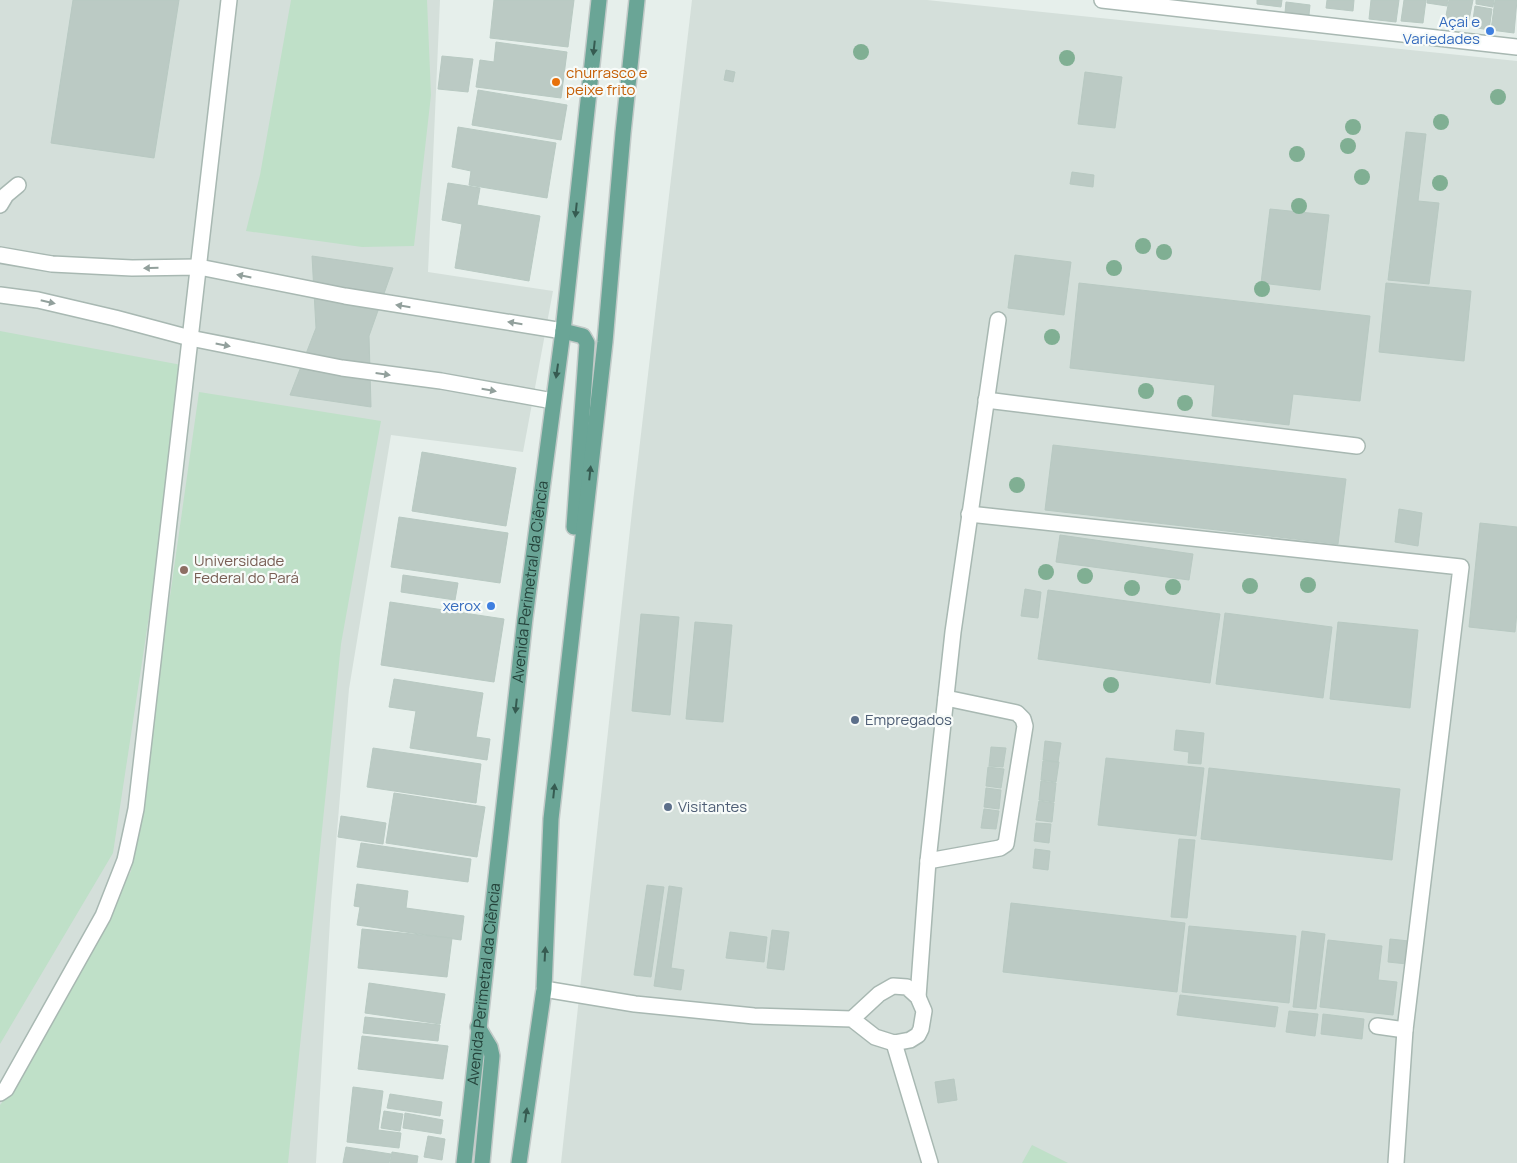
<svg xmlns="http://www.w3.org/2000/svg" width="1517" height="1163" viewBox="0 0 1517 1163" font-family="Manrope,sans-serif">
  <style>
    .built { fill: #d4dfda }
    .green { fill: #bfe0c8 }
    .building { fill: #bbcac4; stroke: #b8c9c2 }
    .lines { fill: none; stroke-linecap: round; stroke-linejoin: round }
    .minor-casing { stroke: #a8b8b2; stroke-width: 18 }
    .major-casing { stroke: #c2cac8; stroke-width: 18 }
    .minor { stroke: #fff; stroke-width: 15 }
    .major { stroke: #6aa596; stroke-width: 15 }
    .tree { fill: #80af93 }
    .oneway { fill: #365b51 }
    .oneway2 { fill: #92a09c }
    .shop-dot { fill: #3f7fe0; stroke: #f7fbf9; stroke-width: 2 }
    .food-dot { fill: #e8710a; stroke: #f7fbf9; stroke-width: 2 }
    .education-dot { fill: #8d6e63; stroke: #f7fbf9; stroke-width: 2 }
    .service-dot { fill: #5c6f8a; stroke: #f7fbf9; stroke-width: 2 }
    .labels { text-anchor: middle; stroke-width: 4.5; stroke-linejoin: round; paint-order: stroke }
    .shop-label { font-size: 15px; fill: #366cbe; stroke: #f7fbf9; text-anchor: end }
    .food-label { font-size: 15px; fill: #c56008; stroke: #f7fbf9; text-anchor: start }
    .education-label { font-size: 15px; fill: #785e54; stroke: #f7fbf9; text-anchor: start }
    .street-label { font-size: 15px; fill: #24423a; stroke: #f7fbf9 }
    .service-label { font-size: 15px; fill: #4e5e75; stroke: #f7fbf9; text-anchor: start }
  </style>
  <rect width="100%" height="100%" fill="#e6efeb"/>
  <!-- built -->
  <g class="built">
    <polygon points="0,0 440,0 428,272 553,291 523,452 391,435 349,689 331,903 316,1163 0,1163"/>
    <polygon points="692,0 927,0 1517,61 1517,1163 561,1163 633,502"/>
  </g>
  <!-- green -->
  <g class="green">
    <polygon points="291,0 427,0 431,95 414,246 362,247 246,231 260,175"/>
    <polygon points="0,331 187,366 113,853 0,1044"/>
    <polygon points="199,392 381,421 341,644 288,1163 0,1163 0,1105 19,1080 131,871"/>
    <polygon points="1032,1145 1068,1163 1022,1163"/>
  </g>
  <!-- building -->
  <g class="building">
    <polygon points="73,0 179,0 154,158 51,143"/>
    <polygon points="494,0 574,0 568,47 490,38"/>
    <polygon points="1257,0 1282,0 1281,7 1257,4"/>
    <polygon points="1327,0 1354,0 1353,11 1326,8"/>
    <polygon points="1371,0 1399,0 1396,22 1369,19"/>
    <polygon points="1404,0 1426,0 1423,23 1401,21"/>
    <polygon points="1427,0 1448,0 1447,6 1427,3"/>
    <polygon points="1449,0 1473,0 1468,25 1445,21"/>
    <polygon points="1476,0 1494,0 1493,7 1476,4"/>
    <polygon points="1495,0 1517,0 1514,33 1491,30"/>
    <polygon points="1286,2 1310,5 1309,15 1285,13"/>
    <polygon points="1475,6 1492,9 1489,30 1472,27"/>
    <polygon points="496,42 567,52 561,98 476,87 480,60 494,62"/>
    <polygon points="442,56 473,59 468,92 438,89"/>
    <polygon points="726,70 735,72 733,82 724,80"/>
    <polygon points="1085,72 1122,77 1115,128 1078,124"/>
    <polygon points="478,90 567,105 561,140 472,125"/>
    <polygon points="458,127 556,143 547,198 469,185 471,171 452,167"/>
    <polygon points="1406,132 1426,134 1418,201 1439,203 1429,284 1388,280"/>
    <polygon points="1072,172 1094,175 1093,187 1070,184"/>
    <polygon points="448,183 480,188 477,205 540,216 529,281 455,268 462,224 442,220"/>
    <polygon points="1270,209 1329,215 1320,290 1261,283"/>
    <polygon points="1015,255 1071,262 1064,315 1008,308"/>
    <polygon points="312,256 393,268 369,336 371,407 290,395 316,328"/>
    <polygon points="1079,283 1370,316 1360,401 1293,394 1289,425 1212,416 1215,385 1070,368"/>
    <polygon points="1386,283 1471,291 1464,361 1379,352"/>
    <polygon points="1053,445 1346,479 1338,544 1045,510"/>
    <polygon points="422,452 516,468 506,526 412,511"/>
    <polygon points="1399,509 1422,513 1418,546 1395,542"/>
    <polygon points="399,517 508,533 500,583 391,567"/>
    <polygon points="1480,523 1517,527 1517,612 1515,632 1469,627"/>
    <polygon points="1060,535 1193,554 1189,580 1056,562"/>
    <polygon points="403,575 458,583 455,600 401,592"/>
    <polygon points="1025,589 1041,592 1038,618 1021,616"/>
    <polygon points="1048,590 1220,614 1210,683 1038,659"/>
    <polygon points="390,602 504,619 494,682 381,665"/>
    <polygon points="1225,613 1332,627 1323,698 1216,684"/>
    <polygon points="641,614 679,617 670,715 632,711"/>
    <polygon points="695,622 732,625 723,722 686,719"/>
    <polygon points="1338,622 1418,630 1410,708 1330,699"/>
    <polygon points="394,679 483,693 476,737 490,739 487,760 410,748 416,711 389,707"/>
    <polygon points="1176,730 1204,733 1201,764 1188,763 1189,752 1174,750"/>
    <polygon points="1045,741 1061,743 1058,762 1043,760"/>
    <polygon points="991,747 1006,748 1003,767 989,766"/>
    <polygon points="373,748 481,764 476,803 367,787"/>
    <polygon points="1106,758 1204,768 1196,836 1098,825"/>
    <polygon points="1043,761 1059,762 1056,782 1041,780"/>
    <polygon points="988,767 1004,769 1001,788 986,786"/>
    <polygon points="1209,768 1400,789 1392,860 1201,839"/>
    <polygon points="1041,781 1056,783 1054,802 1039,800"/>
    <polygon points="986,788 1001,790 999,809 984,807"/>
    <polygon points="394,793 485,807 477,857 386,843"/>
    <polygon points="1039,801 1054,803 1052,822 1036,820"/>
    <polygon points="984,809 999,811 996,829 981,828"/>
    <polygon points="341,816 386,823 383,844 338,837"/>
    <polygon points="1036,823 1051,824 1049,843 1034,841"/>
    <polygon points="1179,839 1195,840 1187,918 1171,917"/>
    <polygon points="361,843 471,859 468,882 357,867"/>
    <polygon points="1035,849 1050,851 1048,870 1033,868"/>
    <polygon points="357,884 408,891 406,908 464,916 461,940 357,925 360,907 354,906"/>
    <polygon points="647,885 664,887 651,977 634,975"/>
    <polygon points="669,886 682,888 671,968 684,970 681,990 654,986"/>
    <polygon points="1011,903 1185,923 1177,992 1003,972"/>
    <polygon points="1189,926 1296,936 1289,1003 1182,992"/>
    <polygon points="362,929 452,938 447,977 358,968"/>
    <polygon points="772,930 789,932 784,970 767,968"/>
    <polygon points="1302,931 1325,934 1316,1009 1293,1007"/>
    <polygon points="730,932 767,937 764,962 726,958"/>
    <polygon points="1390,939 1409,941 1407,964 1388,962"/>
    <polygon points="1328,940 1382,946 1378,980 1397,982 1393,1015 1320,1007"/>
    <polygon points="369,983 445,994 440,1024 365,1013"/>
    <polygon points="1180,995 1278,1007 1275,1027 1177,1015"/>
    <polygon points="1289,1011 1318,1014 1315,1036 1286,1032"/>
    <polygon points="1323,1014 1364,1019 1362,1039 1321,1034"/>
    <polygon points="365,1017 440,1025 438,1041 363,1033"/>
    <polygon points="362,1036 448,1046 443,1079 358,1069"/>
    <polygon points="954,1079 957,1100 938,1103 935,1082"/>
    <polygon points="353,1087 383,1091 378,1130 401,1133 399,1148 347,1142"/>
    <polygon points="390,1094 442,1102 440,1116 387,1108"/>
    <polygon points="384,1111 403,1114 400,1131 381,1128"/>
    <polygon points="405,1113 443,1120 441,1134 403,1128"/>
    <polygon points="428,1136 445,1139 442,1160 424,1157"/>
    <polygon points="346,1147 391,1154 389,1163 343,1163"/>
    <polygon points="392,1152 418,1156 417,1163 390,1163"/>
  </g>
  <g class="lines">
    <!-- minor casing -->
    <g class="minor-casing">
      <g id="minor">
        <polyline points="1102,0 1517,47"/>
        <polyline points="0,205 6,195 18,185"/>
        <polyline points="0,255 52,264 132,268 199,267 345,296 563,331"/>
        <polyline points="0,295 38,300 115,318 190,338 342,368 441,381 553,401"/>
        <polyline points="986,400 1357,446"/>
        <polyline points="969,514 1461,567 1405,1030 1396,1163"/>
        <polyline points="928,861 1000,848 1006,844 1025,726 1023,719 1017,713 946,698"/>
        <polyline points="544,989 635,1004 754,1016 852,1019 875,1037 894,1043 910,1040 918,1035 921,1029 924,1011 918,997 907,987 893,986 879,994 852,1019"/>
        <polyline points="918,997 928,861 953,632 998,320"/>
        <polyline points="1377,1026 1405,1030"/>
        <polyline points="894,1043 930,1163"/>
        <polyline points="0,1093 6,1089 103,916 125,860 136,809 229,0"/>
      </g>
    </g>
    <!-- major casing -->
    <g class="major-casing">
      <g id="major">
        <polyline points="563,331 583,336 587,343 574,527"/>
        <polyline points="478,1027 490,1047 492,1056 482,1163"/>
        <path id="s1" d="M 464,1163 L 525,618 L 563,331 L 599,0"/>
        <polyline points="519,1163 544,989 551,819 605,342 623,133 637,0"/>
      </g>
    </g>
    <!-- minor -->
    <use href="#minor" class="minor"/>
    <!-- major -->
    <use href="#major" class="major"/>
  </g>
  <!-- trees -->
  <g class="tree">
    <circle cx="861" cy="52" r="8"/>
    <circle cx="1067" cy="58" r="8"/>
    <circle cx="1498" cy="97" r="8"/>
    <circle cx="1441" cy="122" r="8"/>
    <circle cx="1353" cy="127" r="8"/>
    <circle cx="1348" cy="146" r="8"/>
    <circle cx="1297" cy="154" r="8"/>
    <circle cx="1362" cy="177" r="8"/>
    <circle cx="1440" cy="183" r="8"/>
    <circle cx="1299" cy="206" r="8"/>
    <circle cx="1143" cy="246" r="8"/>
    <circle cx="1164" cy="252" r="8"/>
    <circle cx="1114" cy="268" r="8"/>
    <circle cx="1262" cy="289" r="8"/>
    <circle cx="1052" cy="337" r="8"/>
    <circle cx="1146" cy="391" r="8"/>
    <circle cx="1185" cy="403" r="8"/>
    <circle cx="1017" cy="485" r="8"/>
    <circle cx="1046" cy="572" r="8"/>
    <circle cx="1085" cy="576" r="8"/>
    <circle cx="1308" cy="585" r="8"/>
    <circle cx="1250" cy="586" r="8"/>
    <circle cx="1173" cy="587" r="8"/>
    <circle cx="1132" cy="588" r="8"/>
    <circle cx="1111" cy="685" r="8"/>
  </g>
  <!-- one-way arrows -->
  <defs><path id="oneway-solid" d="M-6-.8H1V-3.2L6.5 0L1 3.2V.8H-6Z" transform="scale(1.25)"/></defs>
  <g class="oneway">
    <use href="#oneway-solid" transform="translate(594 48) rotate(96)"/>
    <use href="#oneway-solid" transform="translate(576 210) rotate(96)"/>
    <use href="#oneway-solid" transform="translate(557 371) rotate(98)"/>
    <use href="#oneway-solid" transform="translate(590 473) rotate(-84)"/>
    <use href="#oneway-solid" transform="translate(516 706) rotate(96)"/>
    <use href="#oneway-solid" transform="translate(554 791) rotate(-84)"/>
    <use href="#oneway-solid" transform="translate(545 954) rotate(-87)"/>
    <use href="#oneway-solid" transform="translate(526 1115) rotate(-82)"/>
  </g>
  <g class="oneway2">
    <use href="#oneway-solid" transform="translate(151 268) rotate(179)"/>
    <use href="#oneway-solid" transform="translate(244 276) rotate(-169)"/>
    <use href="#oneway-solid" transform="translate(48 302) rotate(13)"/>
    <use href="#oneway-solid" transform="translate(403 306) rotate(-171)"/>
    <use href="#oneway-solid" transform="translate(515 323) rotate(-171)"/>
    <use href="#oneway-solid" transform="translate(223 345) rotate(11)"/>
    <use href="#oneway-solid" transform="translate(383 374) rotate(8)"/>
    <use href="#oneway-solid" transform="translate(489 390) rotate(10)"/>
  </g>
  <!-- markers -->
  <g class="shop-dot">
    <circle cx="1490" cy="31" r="5"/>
    <circle cx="491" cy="606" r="5"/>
  </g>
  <circle class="food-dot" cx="556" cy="82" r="5"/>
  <circle class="education-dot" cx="184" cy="570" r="5"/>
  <g class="service-dot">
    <circle cx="855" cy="720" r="5"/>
    <circle cx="668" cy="807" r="5"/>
  </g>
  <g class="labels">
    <!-- shop labels -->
    <g class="shop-label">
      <text x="1480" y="27">Açai e<tspan x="1480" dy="17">Variedades</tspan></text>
      <text x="481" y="611">xerox</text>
    </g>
    <!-- food labels -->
    <g class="food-label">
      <text x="566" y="78">churrasco e<tspan x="566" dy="17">peixe frito</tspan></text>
    </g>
    <!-- education labels -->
    <g class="education-label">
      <text x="194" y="566">Universidade<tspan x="194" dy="17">Federal do Pará</tspan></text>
    </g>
    <!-- street labels -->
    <g class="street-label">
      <text dy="5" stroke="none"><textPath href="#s1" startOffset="585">Avenida Perimetral da Ciência</textPath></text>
      <text dy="5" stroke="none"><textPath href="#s1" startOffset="180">Avenida Perimetral da Ciência</textPath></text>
    </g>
    <!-- service labels -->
    <g class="service-label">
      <text x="865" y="725">Empregados</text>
      <text x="678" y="812">Visitantes</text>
    </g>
  </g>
</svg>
